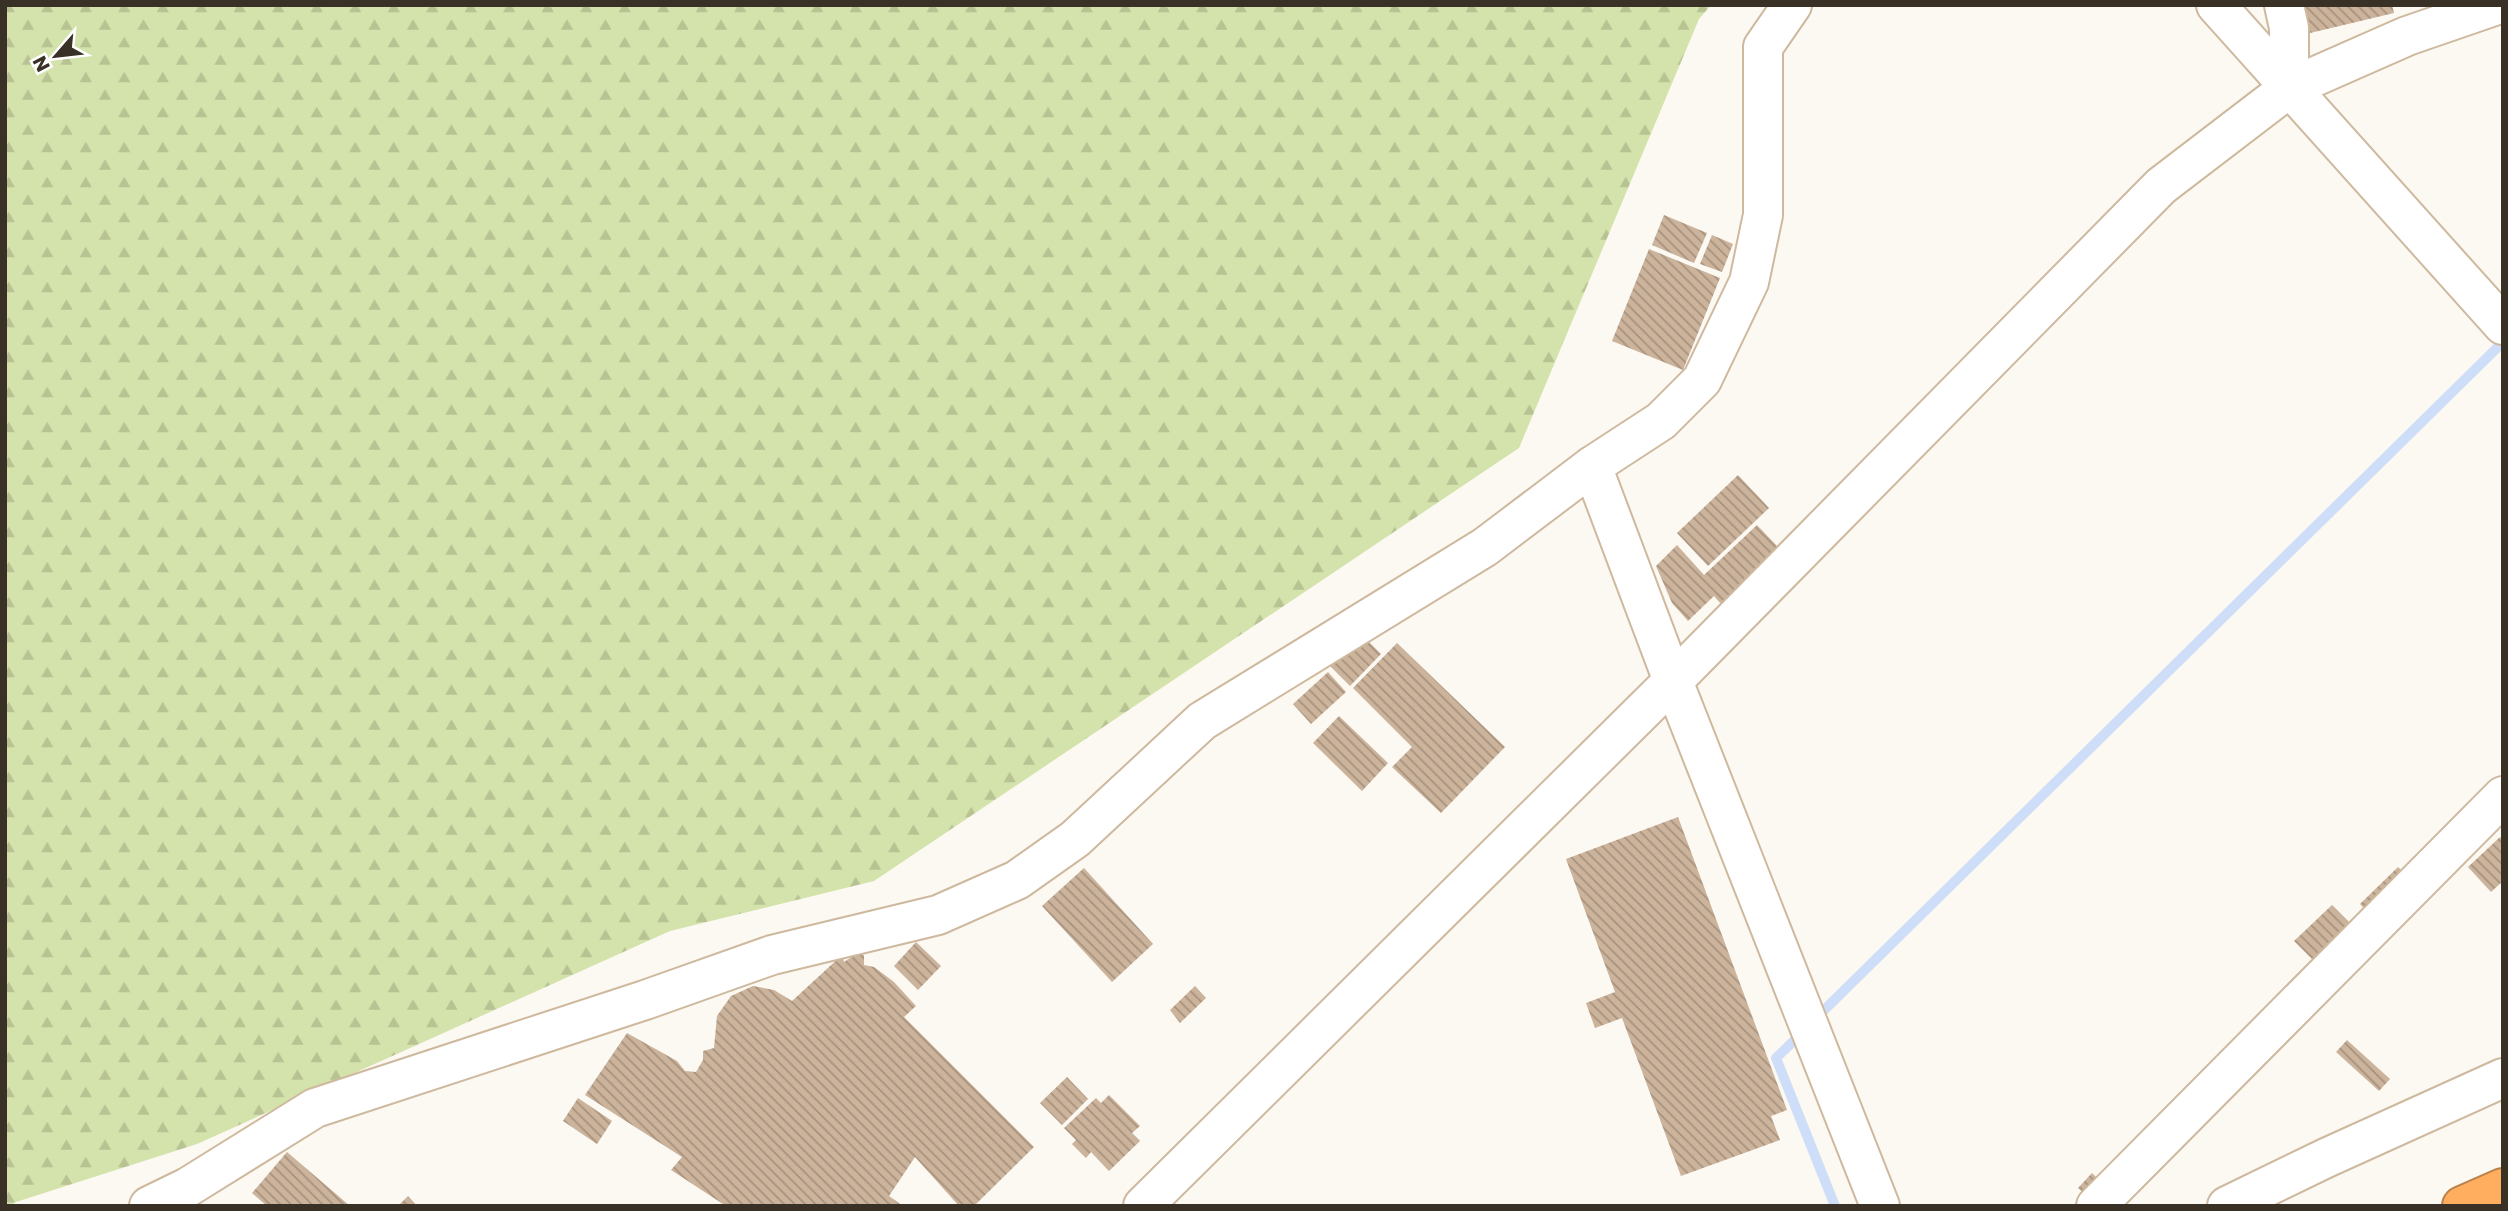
<svg xmlns="http://www.w3.org/2000/svg" width="2508" height="1211" viewBox="0 0 2508 1211" font-family="Poppins,sans-serif">
  <style>
    .forest { fill: url(#forest-firs) }
    .lines { fill: none; stroke-linecap: round; stroke-linejoin: round }
    .stream { stroke: #cedef8; stroke-width: 10 }
    .building { fill: url(#building-back-hatch) }
    .minor-casing { stroke: #ceb99e; stroke-width: 42 }
    .highway-casing { stroke: #ba814b; stroke-width: 42 }
    .minor { stroke: #fff; stroke-width: 38 }
    .highway { stroke: #ffad5f; stroke-width: 38 }
  </style>
  <defs>
    <pattern id="forest-firs" width="22" height="20" patternUnits="userSpaceOnUse" patternTransform="scale(1.75)"><rect width="22" height="20" fill="#d4e3ab"/><path d="M5 1l3.5 6h-7zM16 11l3.5 6h-7z" fill="#b7c393"/></pattern>
    <pattern id="building-back-hatch" width="6" height="6" patternUnits="userSpaceOnUse" patternTransform="scale(1.75)"><rect width="6" height="6" fill="#ccb39b"/><path d="M-1 5l2 2M0 0l6 6M5-1l2 2" fill="none" stroke="#a7927e"/></pattern>
  </defs>
  <rect width="100%" height="100%" fill="#fcf8f2"/>
  <!-- forest -->
  <polygon class="forest" points="5,5 1711,5 1699,19 1519,448 874,881 670,931 197,1144 16,1202 11,1206 5,1206"/>
  <g class="lines">
    <!-- stream -->
    <g class="stream">
      <polyline points="1814,1020 2503,342"/>
      <polyline points="1803,1032 1776,1058 1835,1206"/>
    </g>
  </g>
  <!-- building -->
  <g class="building">
    <polygon points="2299,5 2392,5 2394,13 2306,34"/>
    <polygon points="1664,215 1707,233 1694,263 1652,245"/>
    <polygon points="1712,235 1733,244 1722,272 1700,264"/>
    <polygon points="1649,249 1720,278 1683,370 1612,341"/>
    <polygon points="1738,475 1769,508 1708,566 1677,533"/>
    <polygon points="1757,525 1778,547 1721,604 1714,596 1688,621 1672,603 1656,566 1677,545 1704,575"/>
    <polygon points="1360,633 1381,654 1350,686 1329,665"/>
    <polygon points="1397,643 1505,747 1441,813 1392,767 1412,747 1353,688"/>
    <polygon points="1328,672 1346,692 1311,724 1293,704"/>
    <polygon points="1339,716 1388,763 1362,791 1313,743"/>
    <polygon points="1678,817 1787,1110 1771,1116 1780,1140 1681,1176 1622,1018 1595,1028 1586,1003 1615,992 1566,859"/>
    <polygon points="2500,837 2503,841 2503,881 2491,892 2468,867"/>
    <polygon points="2398,867 2408,877 2370,915 2360,904"/>
    <polygon points="1084,868 1153,944 1112,982 1042,906"/>
    <polygon points="2332,905 2356,929 2319,966 2294,941"/>
    <polygon points="916,942 941,966 918,990 894,966"/>
    <polygon points="856,954 864,955 864,965 874,967 894,982 916,1006 904,1017 1034,1147 974,1206 959,1206 915,1157 889,1196 903,1206 726,1206 671,1170 682,1157 585,1095 627,1033 677,1061 685,1071 696,1072 703,1060 703,1051 714,1048 717,1016 731,996 753,986 774,990 792,1001 842,955 844,962"/>
    <polygon points="1195,986 1206,998 1180,1023 1170,1010"/>
    <polygon points="2347,1040 2390,1079 2379,1091 2336,1052"/>
    <polygon points="1067,1077 1088,1099 1062,1125 1040,1103"/>
    <polygon points="1109,1095 1140,1126 1132,1133 1140,1141 1109,1171 1091,1152 1086,1158 1072,1144 1076,1140 1064,1128 1096,1098 1101,1103"/>
    <polygon points="578,1098 612,1121 597,1144 563,1121"/>
    <polygon points="287,1152 350,1206 267,1206 252,1193"/>
    <polygon points="2092,1173 2102,1183 2089,1198 2078,1188"/>
    <polygon points="408,1196 417,1206 398,1206"/>
  </g>
  <g class="lines">
    <!-- minor casing -->
    <g class="minor-casing">
      <g id="minor">
        <polyline points="2216,5 2503,325"/>
        <polyline points="2284,5 2289,28 2289,88"/>
        <polyline points="1592,466 1673,681 1880,1206"/>
        <polyline points="149,1206 188,1187 315,1108 645,1000 772,955 938,915 1017,880 1075,839 1202,721 1485,547 1592,466 1661,421 1702,380 1749,282 1763,215 1763,47 1792,5"/>
        <polyline points="1143,1206 1673,681 2161,186 2289,88 2407,36 2497,5"/>
        <polyline points="2096,1206 2503,796"/>
        <polyline points="2227,1206 2326,1158 2503,1078"/>
      </g>
    </g>
    <!-- highway casing -->
    <g class="highway-casing">
      <polyline id="highway" points="2462,1206 2503,1188"/>
    </g>
    <!-- minor -->
    <use href="#minor" class="minor"/>
    <!-- highway -->
    <use href="#highway" class="highway"/>
  </g>
  <!-- border -->
  <rect width="2508" height="1211" fill="none" stroke="#393026" stroke-width="14"/>
  <!-- north arrow -->
  <g transform="translate(56 56) rotate(242)" stroke="#ffffff" stroke-width="5" paint-order="stroke">
  <path d="M0-5L12 26L0 18L-12 26Z" fill="#393026"/>
  <text y="-10" font-size="19" font-weight="bold" text-anchor="middle" fill="#393026">N</text>
  </g>
</svg>
